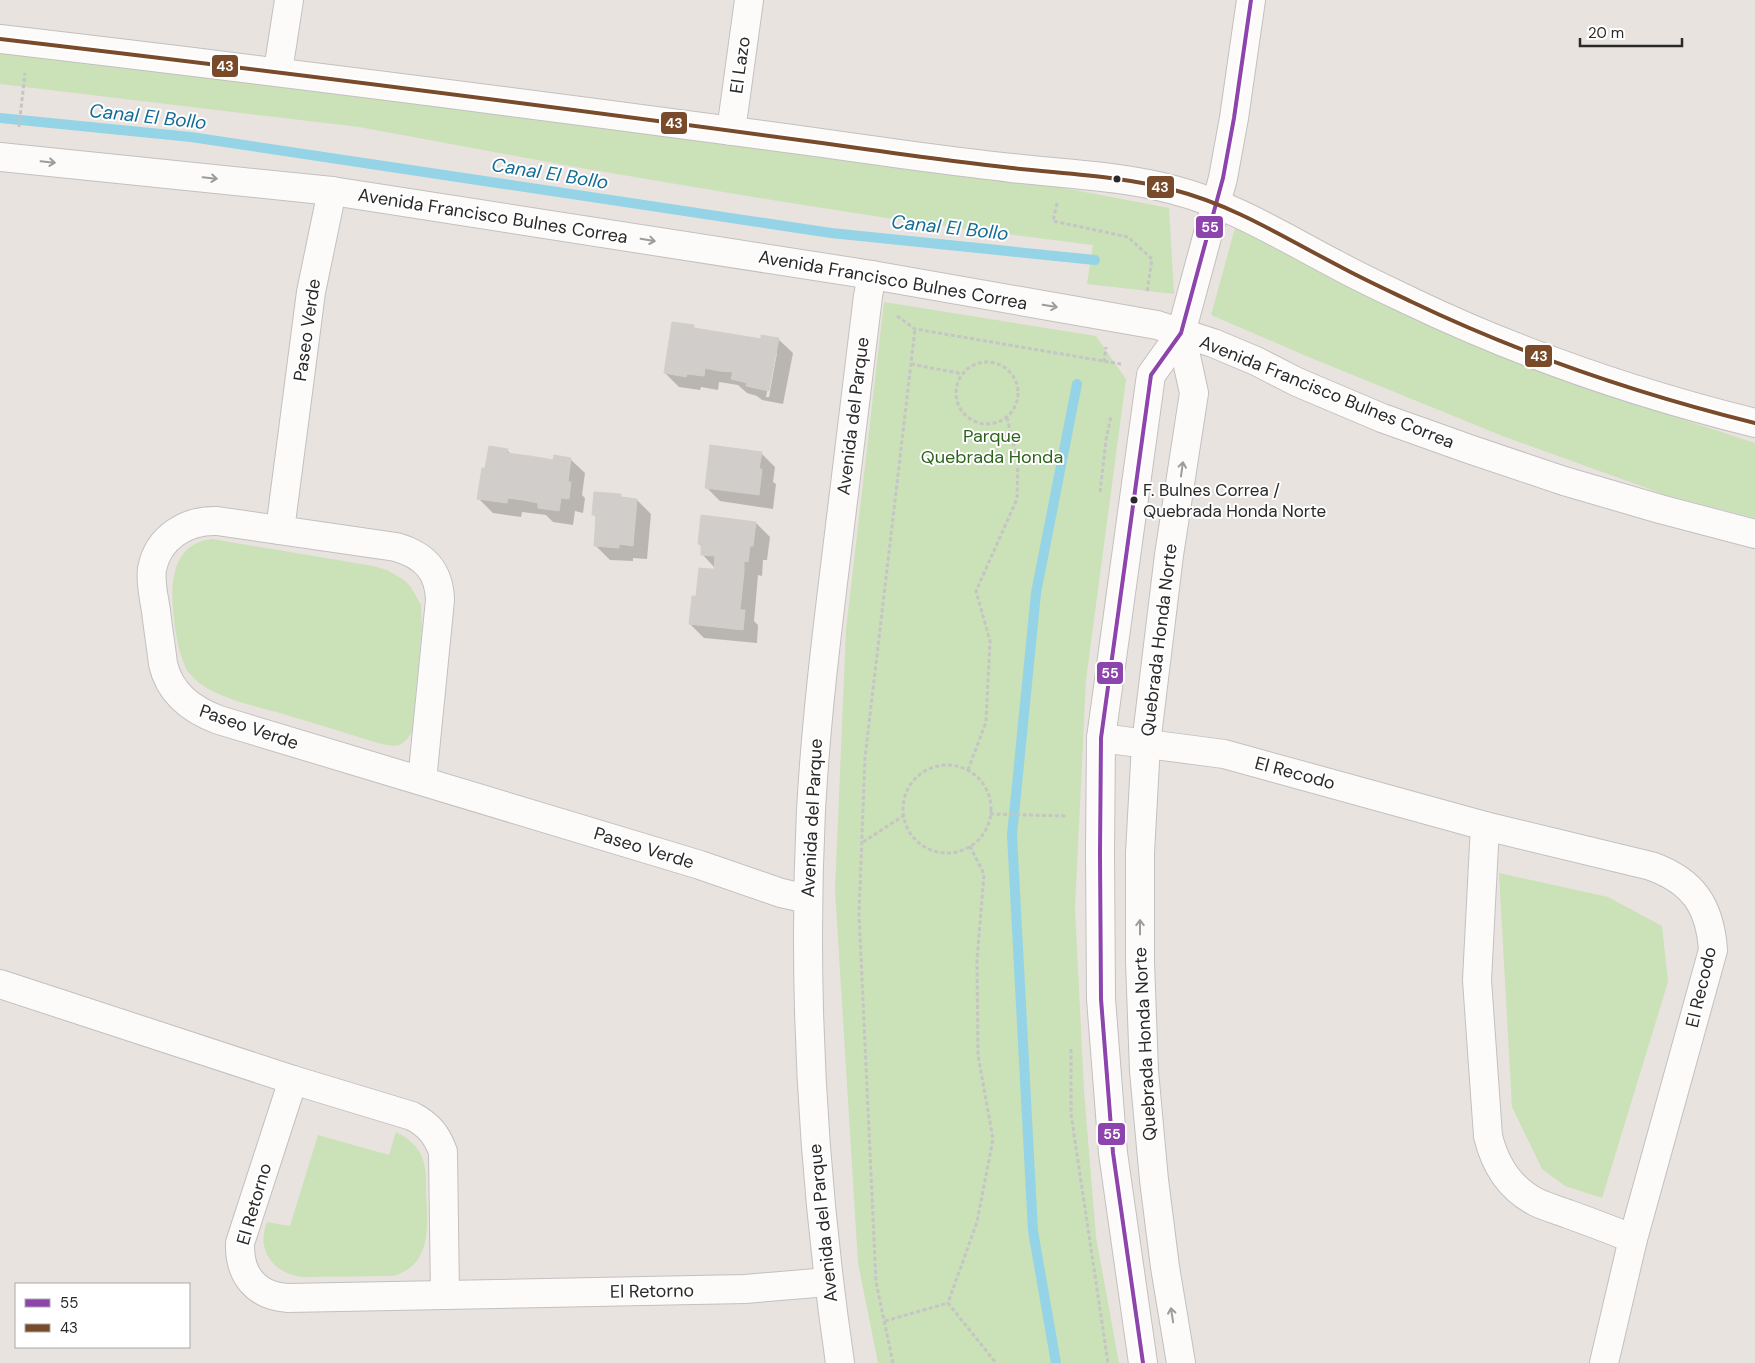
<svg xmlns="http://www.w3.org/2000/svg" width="1755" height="1363" viewBox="0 0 1755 1363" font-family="'DM Sans',sans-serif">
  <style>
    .green { fill: #cbe1b8 }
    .shadow { fill: #0003; fill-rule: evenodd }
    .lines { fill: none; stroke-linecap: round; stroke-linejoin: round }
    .stream { stroke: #95d4e6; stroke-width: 10 }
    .building { fill: #d0cdca; stroke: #d2cfcb }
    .minor-casing { stroke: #c2c0c0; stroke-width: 30 }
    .path { stroke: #c6c5c5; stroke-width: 3; stroke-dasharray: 4 2.5; stroke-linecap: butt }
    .minor { stroke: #fcfbfa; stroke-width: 28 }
    .bus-1-casing { stroke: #fff; stroke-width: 8 }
    .bus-2-casing { stroke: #fff; stroke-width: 8 }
    .bus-1 { stroke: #8e44ad; stroke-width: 4 }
    .bus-2 { stroke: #7a4b2a; stroke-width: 4 }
    .oneway { stroke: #9d9c9c }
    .bus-dot { fill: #292929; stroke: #fff; stroke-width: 2 }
    .labels { text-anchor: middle; stroke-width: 4; stroke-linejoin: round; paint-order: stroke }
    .bus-label { font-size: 17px; fill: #292929; stroke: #fff; text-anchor: start }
    .street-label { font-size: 18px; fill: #292929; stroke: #fff }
    .park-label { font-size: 18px; fill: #2d631c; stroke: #fff }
    .water-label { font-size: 19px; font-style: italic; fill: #126c94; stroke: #fff }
    .line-badge { stroke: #fff; stroke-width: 2 }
    .badge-label { font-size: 14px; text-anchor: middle; font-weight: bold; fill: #fff }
  </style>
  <rect width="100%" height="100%" fill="#e8e3de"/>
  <!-- green -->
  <g class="green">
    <polygon points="0,45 1037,183 1169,208 1174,294 1087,284 1093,245 919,223 772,200 575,167 359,127 0,84"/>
    <polygon points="1235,228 1388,301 1574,384 1755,443 1755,518 1666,495 1505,437 1311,358 1211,315"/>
    <polygon points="884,302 1096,336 1126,379 1086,680 1075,908 1084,1091 1096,1237 1119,1363 878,1363 858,1263 835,890 846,630"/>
    <path d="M 212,539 L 373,566 L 387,570 L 404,580 L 411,587 L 421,605 L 422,627 L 412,731 C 403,751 391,746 374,742 C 344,732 313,723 283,714 C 256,706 208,697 190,674 C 177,659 170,602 173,582 C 176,558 187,542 212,539 Z"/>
    <polygon points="1499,873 1608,897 1662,926 1668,982 1602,1198 1565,1186 1542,1169 1512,1107"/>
    <path d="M 396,1132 C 407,1138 416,1144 421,1155 C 427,1167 426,1181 426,1194 C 428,1226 432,1265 393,1276 L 301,1277 C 272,1272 256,1250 267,1222 L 290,1226 L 318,1135 L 389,1155 Z"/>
  </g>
  <!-- shadow -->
  <g class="shadow">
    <path d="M 693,327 L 697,330 L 762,341 L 778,339 L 793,353 L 783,404 L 762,400 L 757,396 L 747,393 L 738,385 L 719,382 L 718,390 L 701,387 L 700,390 L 679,387 L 665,373 ZM 775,353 L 777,353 L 769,397 L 766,397 Z"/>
    <polygon points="507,450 512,455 554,461 570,459 585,473 582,495 585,498 583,513 575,511 573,525 553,522 546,515 522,512 521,517 493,513 478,498"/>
    <polygon points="761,453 775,467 773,482 776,484 773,509 720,501 706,487"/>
    <polygon points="620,495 624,499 637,500 651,514 647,559 633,558 633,561 610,560 595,545 597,518 593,514"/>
    <polygon points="756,523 770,537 767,560 763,560 762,576 758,575 754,621 758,625 757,643 704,638 690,624 697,597 715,568 702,554 702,547 699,544"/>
  </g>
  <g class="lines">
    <!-- stream -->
    <g class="stream">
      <polyline points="0,118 191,137 831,233 1095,260"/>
      <polyline points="1056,1363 1033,1231 1012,835 1036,593 1077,384"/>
    </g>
  </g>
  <!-- building -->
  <g class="building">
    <polygon points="672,322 694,325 694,328 725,333 719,371 705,368 704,376 687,374 686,377 664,373"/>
    <polygon points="725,333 761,339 761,335 779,338 769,391 746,386 747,383 731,379 733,372 719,371"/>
    <polygon points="710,445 762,452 759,469 762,469 759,495 705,488"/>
    <polygon points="489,446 508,449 507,453 530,456 523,500 508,498 507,503 477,499 482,468 485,468"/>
    <polygon points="554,455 571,458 568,482 571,482 569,499 561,498 559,511 538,508 538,503 523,500 530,456 553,460"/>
    <polygon points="594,492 621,494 621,497 637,499 633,546 619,544 619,548 594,546 596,515 592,515"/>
    <polygon points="701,515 756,522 753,546 750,546 748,562 744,561 744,572 714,569 715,556 701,555 701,545 698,544"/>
    <polygon points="699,568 744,572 740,610 745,610 743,630 689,624 692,596 696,596"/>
  </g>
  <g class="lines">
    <!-- minor casing -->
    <g class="minor-casing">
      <g id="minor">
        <path d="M 0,39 C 274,71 548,106 822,143 C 885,152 948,161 1012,168 C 1066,174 1121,176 1174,190 C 1233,205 1285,238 1339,266 C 1363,279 1387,290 1412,302 C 1521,354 1638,394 1755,423"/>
        <polyline points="278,71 289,0"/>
        <polyline points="731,131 749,0"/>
        <polyline points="0,157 332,191 872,275 1157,325 1213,343 1256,361 1297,382 1382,418 1469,449 1564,481 1660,509 1755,534"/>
        <polyline points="280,530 311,292 332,191"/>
        <path d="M 1101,738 L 1224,754 L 1485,826 L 1651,866 C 1693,881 1710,906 1713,950 L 1633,1239 L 1604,1363"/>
        <path d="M 422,781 L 440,600 C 439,570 424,555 396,547 L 217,521 C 187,520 158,537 152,569 C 150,583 154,597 156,611 C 158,629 161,646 163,664 C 170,694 192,710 219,720 L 700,865 L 781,893 L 808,899"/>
        <path d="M 1485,826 L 1477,980 L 1488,1136 C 1495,1165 1509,1188 1536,1202 C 1546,1207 1558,1210 1568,1214 C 1590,1222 1612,1230 1633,1239"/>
        <path d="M 0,984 L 293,1080 L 412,1116 C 429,1125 437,1135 443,1152 L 445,1295"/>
        <path d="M 293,1080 L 240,1243 C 239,1275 256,1296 288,1298 L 745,1289 L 828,1282"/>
        <path d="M 840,1363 C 813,1178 802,996 811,810 C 816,720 827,631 838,542 C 848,460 858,378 868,296 L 872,275"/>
        <polyline points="1143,1363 1113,1153 1101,999 1100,853 1101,738 1151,375 1181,333 1223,178 1234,118 1251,0"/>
        <polyline points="1181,1363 1165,1267 1154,1180 1144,1071 1140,962 1140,853 1146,744 1169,555 1194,393 1181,333"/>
      </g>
    </g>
    <!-- path -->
    <g class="path">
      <polyline points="19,127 25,73"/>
      <polyline points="1057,203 1053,221 1128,237 1152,259 1147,292"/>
      <polyline points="897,316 915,329 1121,364"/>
      <circle cx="987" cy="393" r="31"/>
      <polyline points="1104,362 1106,347"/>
      <polyline points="911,364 958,373 961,375"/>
      <polyline points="1100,492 1106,440 1111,416"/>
      <circle cx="947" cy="809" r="44"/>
      <polyline points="968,770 986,722 990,641 976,591 1017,499 1018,461 1007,418"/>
      <polyline points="990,814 1068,816"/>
      <polyline points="863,842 903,816"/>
      <polyline points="970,846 984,874 977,960 978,1055 993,1139 977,1222 948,1303 996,1363"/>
      <polyline points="1071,1049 1071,1114 1108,1363"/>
      <polyline points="885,1321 948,1303"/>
      <polyline points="893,1363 876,1282 859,914 865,758 915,329"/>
    </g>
    <!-- minor -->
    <use href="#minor" class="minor"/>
    <!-- bus-1 casing -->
    <g class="bus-1-casing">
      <polyline id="bus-1" points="1143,1363 1113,1153 1101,999 1100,853 1101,738 1151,375 1181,333 1223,178 1234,118 1251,0"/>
    </g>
    <!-- bus-2 casing -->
    <g class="bus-2-casing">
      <path id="bus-2" d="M 0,39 C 274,71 548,106 822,143 C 885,152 948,161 1012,168 C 1066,174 1121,176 1174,190 C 1233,205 1285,238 1339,266 C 1363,279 1387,290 1412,302 C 1521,354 1638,394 1755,423"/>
    </g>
    <!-- bus-1 -->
    <use href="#bus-1" class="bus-1"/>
    <!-- bus-2 -->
    <use href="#bus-2" class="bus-2"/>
  </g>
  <!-- one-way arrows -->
  <defs><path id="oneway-shaft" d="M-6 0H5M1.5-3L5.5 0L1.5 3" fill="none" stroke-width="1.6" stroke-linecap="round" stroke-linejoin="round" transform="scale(1.25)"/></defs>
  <g class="oneway">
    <use href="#oneway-shaft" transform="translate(48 162) rotate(6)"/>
    <use href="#oneway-shaft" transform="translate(210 178) rotate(6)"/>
    <use href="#oneway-shaft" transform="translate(648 240) rotate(9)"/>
    <use href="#oneway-shaft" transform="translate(1050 306) rotate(10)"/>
    <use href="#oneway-shaft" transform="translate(1182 469) rotate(-82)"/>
    <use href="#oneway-shaft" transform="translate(1140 927) rotate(-90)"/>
    <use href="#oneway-shaft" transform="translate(1172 1315) rotate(-99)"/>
  </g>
  <!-- markers -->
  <g class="bus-dot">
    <circle cx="1117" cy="179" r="4.5"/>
    <circle cx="1134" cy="500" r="4.5"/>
  </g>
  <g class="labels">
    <!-- bus labels -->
    <g class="bus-label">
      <text x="1143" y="496">F. Bulnes Correa /<tspan x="1143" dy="21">Quebrada Honda Norte</tspan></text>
    </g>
    <!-- street labels -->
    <g class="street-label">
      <text transform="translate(740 65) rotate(-82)" y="6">El Lazo</text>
      <text transform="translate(493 216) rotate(9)" y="6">Avenida Francisco Bulnes Correa</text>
      <text transform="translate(893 280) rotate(10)" y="6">Avenida Francisco Bulnes Correa</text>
      <text transform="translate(307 330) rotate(-82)" y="6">Paseo Verde</text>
      <text transform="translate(1327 392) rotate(22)" y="6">Avenida Francisco Bulnes Correa</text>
      <text transform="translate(853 416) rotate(-83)" y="6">Avenida del Parque</text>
      <text transform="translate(1159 640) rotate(-83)" y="6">Quebrada Honda Norte</text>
      <text transform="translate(249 727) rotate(19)" y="6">Paseo Verde</text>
      <text transform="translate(1295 773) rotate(15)" y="6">El Recodo</text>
      <text transform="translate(812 818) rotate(-87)" y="6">Avenida del Parque</text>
      <text transform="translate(644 848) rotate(17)" y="6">Paseo Verde</text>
      <text transform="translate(1701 987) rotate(-77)" y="6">El Recodo</text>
      <text transform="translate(1145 1044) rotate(-93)" y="6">Quebrada Honda Norte</text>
      <text transform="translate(254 1204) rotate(-74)" y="6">El Retorno</text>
      <text transform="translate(823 1223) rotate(-96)" y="6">Avenida del Parque</text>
      <text transform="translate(652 1291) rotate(-1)" y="6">El Retorno</text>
    </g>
    <!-- park labels -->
    <g class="park-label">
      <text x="992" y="442">Parque<tspan x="992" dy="21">Quebrada Honda</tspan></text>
    </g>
    <!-- water labels -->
    <g class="water-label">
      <text transform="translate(148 116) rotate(6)" y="7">Canal El Bollo</text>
      <text transform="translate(550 173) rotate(9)" y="7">Canal El Bollo</text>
      <text transform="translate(950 227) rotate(6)" y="7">Canal El Bollo</text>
    </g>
  </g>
  <g class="line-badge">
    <rect x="211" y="54" width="28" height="24" rx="5" fill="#7a4b2a"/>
    <rect x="660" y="111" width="28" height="24" rx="5" fill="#7a4b2a"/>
    <rect x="1146" y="175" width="29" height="24" rx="5" fill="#7a4b2a"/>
    <rect x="1195" y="215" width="29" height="24" rx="5" fill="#8e44ad"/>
    <rect x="1524" y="344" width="29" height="24" rx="5" fill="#7a4b2a"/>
    <rect x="1096" y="661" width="28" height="24" rx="5" fill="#8e44ad"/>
    <rect x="1097" y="1122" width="29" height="24" rx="5" fill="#8e44ad"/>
  </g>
  <g class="badge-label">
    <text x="225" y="71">43</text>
    <text x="674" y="128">43</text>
    <text x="1160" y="192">43</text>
    <text x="1210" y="232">55</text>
    <text x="1539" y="361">43</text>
    <text x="1110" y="678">55</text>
    <text x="1112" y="1139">55</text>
  </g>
  <!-- legend -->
  <rect x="15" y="1283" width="175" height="65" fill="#ffffff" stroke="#a9a9a9"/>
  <rect x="25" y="1299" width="25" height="8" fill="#8e44ad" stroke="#a9a9a9"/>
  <text x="60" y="1308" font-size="15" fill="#292929">55</text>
  <rect x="25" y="1324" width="25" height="8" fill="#7a4b2a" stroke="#a9a9a9"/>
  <text x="60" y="1333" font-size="15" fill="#292929">43</text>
  <!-- scale -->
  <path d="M1580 38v8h102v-8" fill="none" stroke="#292929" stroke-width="2.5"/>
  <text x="1588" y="38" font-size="15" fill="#292929" stroke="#ffffff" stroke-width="4" paint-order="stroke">20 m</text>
</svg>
